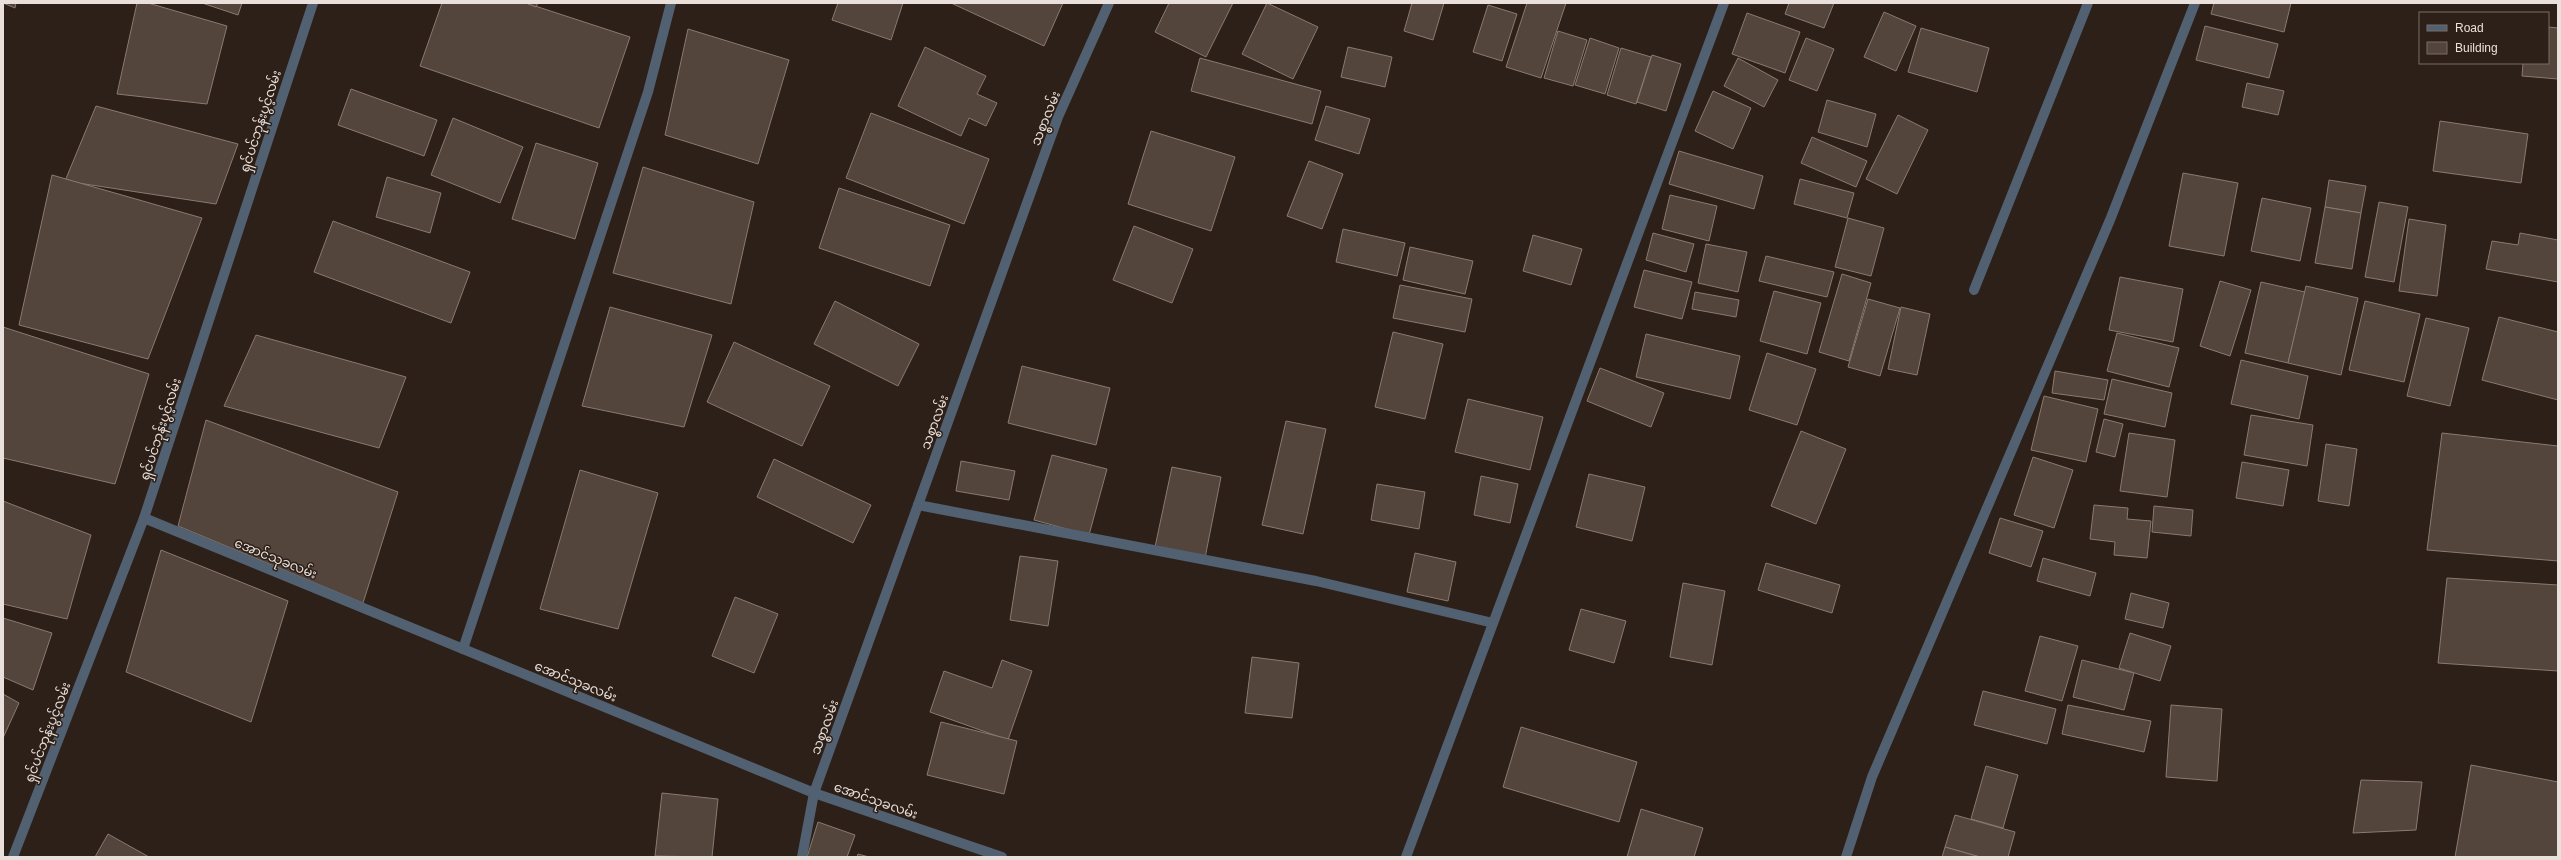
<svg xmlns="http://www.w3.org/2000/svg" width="2561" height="860" viewBox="0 0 2561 860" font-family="Arial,'Noto Sans Myanmar',sans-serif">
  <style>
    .building { fill: #53443c; stroke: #8a7a70 }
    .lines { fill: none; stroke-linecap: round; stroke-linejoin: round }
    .minor { stroke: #526172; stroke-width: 10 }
    .tertiary { stroke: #526172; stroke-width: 10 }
    .labels { text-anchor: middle; stroke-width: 3; stroke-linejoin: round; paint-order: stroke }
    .street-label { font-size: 13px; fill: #eae0db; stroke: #2d2018 }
  </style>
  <rect width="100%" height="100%" fill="#2d2018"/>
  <!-- building -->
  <g class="building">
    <polygon points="3,3 16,3 15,8"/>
    <polygon points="137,3 148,3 227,26 207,104 117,94"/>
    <polygon points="202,3 242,3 238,15"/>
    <polygon points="442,3 526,3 630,37 599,128 420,66"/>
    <polygon points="526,3 538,3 536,7"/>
    <polygon points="838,3 903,3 891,40 832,20"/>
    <polygon points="951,3 1063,3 1044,46"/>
    <polygon points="1169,3 1233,3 1206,57 1155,32"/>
    <polygon points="1267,3 1318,27 1293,79 1242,54"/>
    <polygon points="1412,3 1444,3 1433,40 1404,31"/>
    <polygon points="1527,3 1566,3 1541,78 1506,67"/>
    <polygon points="1789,3 1834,3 1824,28 1785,14"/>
    <polygon points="2214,3 2291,3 2284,32 2211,14"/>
    <polygon points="1488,5 1517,14 1502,61 1473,52"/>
    <polygon points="1884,12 1916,26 1896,71 1864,57"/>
    <polygon points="1747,13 1800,32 1785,73 1732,54"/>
    <polygon points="2205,26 2278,44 2269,78 2196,60"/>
    <polygon points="2548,27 2558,28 2558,79 2522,76 2523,63 2548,63"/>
    <polygon points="1921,28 1989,48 1977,92 1908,72"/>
    <polygon points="688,29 789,60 758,164 665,135"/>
    <polygon points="1558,31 1587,40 1573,86 1544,78"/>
    <polygon points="1590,38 1619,48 1605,94 1575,85"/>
    <polygon points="1806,38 1834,49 1817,91 1789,80"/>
    <polygon points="925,47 986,76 977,94 997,103 986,126 969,118 961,136 898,106"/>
    <polygon points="1348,47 1392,57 1385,87 1341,77"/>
    <polygon points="1621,48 1651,57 1636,104 1607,95"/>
    <polygon points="1652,55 1681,64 1666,111 1637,102"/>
    <polygon points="1200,58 1321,91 1312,124 1191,91"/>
    <polygon points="1738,58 1778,80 1764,107 1724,86"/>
    <polygon points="2247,83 2284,91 2278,115 2242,107"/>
    <polygon points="351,89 437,120 424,156 338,125"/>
    <polygon points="1713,91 1751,108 1733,149 1695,131"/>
    <polygon points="1827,100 1876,114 1867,147 1818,132"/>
    <polygon points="96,106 238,144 216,204 65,181"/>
    <polygon points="1326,106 1370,119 1359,154 1315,140"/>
    <polygon points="871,113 989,159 964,224 846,178"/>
    <polygon points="1898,115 1928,130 1897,194 1866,179"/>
    <polygon points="453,118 523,147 500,203 431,175"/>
    <polygon points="2440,121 2528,134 2521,183 2433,171"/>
    <polygon points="1151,131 1235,157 1211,231 1128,204"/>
    <polygon points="1812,137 1867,161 1856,187 1801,163"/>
    <polygon points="536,143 598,163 575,239 512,219"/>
    <polygon points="1679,151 1763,176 1754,209 1669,184"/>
    <polygon points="1309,161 1343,174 1322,229 1287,216"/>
    <polygon points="643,167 754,202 731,304 613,273"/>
    <polygon points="2183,173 2238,183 2224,256 2169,246"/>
    <polygon points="52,175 202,218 148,359 19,325"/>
    <polygon points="387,177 441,193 430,233 376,217"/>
    <polygon points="1800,179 1854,193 1847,218 1794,204"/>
    <polygon points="2329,180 2366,186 2361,213 2325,207"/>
    <polygon points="839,188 950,225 930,286 819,248"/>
    <polygon points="1670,195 1717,206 1709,241 1662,229"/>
    <polygon points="2262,198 2311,208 2300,261 2251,251"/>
    <polygon points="2379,202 2408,207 2394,282 2365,277"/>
    <polygon points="2325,207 2361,213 2352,269 2315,263"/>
    <polygon points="1848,218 1884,228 1871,276 1835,267"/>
    <polygon points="2409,219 2446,225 2437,296 2399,291"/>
    <polygon points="333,221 470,272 451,323 314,272"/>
    <polygon points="1134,226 1193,249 1172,303 1113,280"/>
    <polygon points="1343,229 1405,243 1397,276 1336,262"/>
    <polygon points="1653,233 1694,244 1686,272 1646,260"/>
    <polygon points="2520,233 2558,240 2558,282 2486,269 2492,241 2518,245"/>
    <polygon points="1533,235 1582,249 1571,285 1523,271"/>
    <polygon points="1706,244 1747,252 1738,292 1698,283"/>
    <polygon points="1410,247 1473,261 1465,294 1403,280"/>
    <polygon points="1766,256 1834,272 1827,297 1759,281"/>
    <polygon points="1644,270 1692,282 1682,319 1634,307"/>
    <polygon points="1842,274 1871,283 1849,361 1819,352"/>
    <polygon points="2120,277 2183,289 2173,342 2109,330"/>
    <polygon points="2220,281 2251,290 2230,356 2200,346"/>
    <polygon points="2261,282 2305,292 2288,363 2245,353"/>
    <polygon points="1400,285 1472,299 1465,332 1393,318"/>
    <polygon points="2306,286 2358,298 2341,375 2288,363"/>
    <polygon points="1774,291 1821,303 1807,354 1760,341"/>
    <polygon points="1695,292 1739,300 1736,317 1692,309"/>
    <polygon points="1868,299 1900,308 1880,376 1848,367"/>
    <polygon points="835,301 919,344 898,386 814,344"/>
    <polygon points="2365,301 2420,314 2404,382 2349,370"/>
    <polygon points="610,307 712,335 684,427 582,406"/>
    <polygon points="1901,307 1930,314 1917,375 1888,369"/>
    <polygon points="2499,317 2558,332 2558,400 2482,380"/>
    <polygon points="2426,318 2469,328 2450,406 2407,396"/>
    <polygon points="3,327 149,374 115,484 3,458"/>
    <polygon points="1393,332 1443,344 1425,419 1375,407"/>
    <polygon points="2117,333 2179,348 2169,387 2107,371"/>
    <polygon points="1646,334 1740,356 1730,399 1636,377"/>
    <polygon points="256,335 406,377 379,448 224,406"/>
    <polygon points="734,342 830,386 802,446 707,402"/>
    <polygon points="1767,353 1816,369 1797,425 1749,410"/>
    <polygon points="2241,360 2308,376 2299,419 2231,404"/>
    <polygon points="1022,366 1110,388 1096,445 1008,423"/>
    <polygon points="1600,368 1664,393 1651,427 1587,401"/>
    <polygon points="2055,371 2108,380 2104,400 2052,393"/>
    <polygon points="2112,379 2172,393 2165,427 2104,414"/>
    <polygon points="2044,396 2098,409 2086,462 2031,450"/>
    <polygon points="1468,399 1543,417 1530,470 1455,452"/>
    <polygon points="2251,415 2313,425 2307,466 2244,455"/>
    <polygon points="2104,419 2123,424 2115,457 2096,452"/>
    <polygon points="206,420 398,492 363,603 178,526"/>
    <polygon points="1286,421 1326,429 1303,534 1262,525"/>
    <polygon points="1801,431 1846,449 1816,524 1771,506"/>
    <polygon points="2129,433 2175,440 2167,497 2120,491"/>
    <polygon points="2442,433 2558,446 2558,561 2427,550"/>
    <polygon points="2326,444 2357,449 2349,506 2318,501"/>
    <polygon points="1052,455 1107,469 1089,535 1034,520"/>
    <polygon points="2033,457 2073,470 2054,528 2014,515"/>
    <polygon points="774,459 871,505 853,543 757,497"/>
    <polygon points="961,461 1015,471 1009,500 956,491"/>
    <polygon points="2242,462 2289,470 2283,506 2236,498"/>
    <polygon points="1172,467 1221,477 1205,558 1155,547"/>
    <polygon points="580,470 658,493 618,629 540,609"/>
    <polygon points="1589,474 1645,487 1632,541 1576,527"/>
    <polygon points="1481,476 1518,484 1510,523 1474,515"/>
    <polygon points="1377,484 1425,492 1419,529 1371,520"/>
    <polygon points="3,501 91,535 67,619 3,604"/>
    <polygon points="2094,505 2128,508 2127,519 2151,521 2147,558 2114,555 2115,542 2090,539"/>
    <polygon points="2154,506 2193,510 2191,536 2152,532"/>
    <polygon points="2000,518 2043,531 2031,567 1989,553"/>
    <polygon points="161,550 288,601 251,722 126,672"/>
    <polygon points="1415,553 1456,562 1448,601 1407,592"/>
    <polygon points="1020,556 1058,561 1048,626 1010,620"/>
    <polygon points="2043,558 2096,573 2090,596 2037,581"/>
    <polygon points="1766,563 1840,585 1832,613 1758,590"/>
    <polygon points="2447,578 2558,585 2558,671 2438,663"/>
    <polygon points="1683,583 1725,591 1712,665 1670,657"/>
    <polygon points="2131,593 2169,603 2163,628 2125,619"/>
    <polygon points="735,597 778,614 754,673 712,656"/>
    <polygon points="1581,609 1626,621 1614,663 1569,650"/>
    <polygon points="3,618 52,633 33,690 3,677"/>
    <polygon points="2130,633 2171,646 2160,681 2119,668"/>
    <polygon points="2040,636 2078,646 2062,701 2025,691"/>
    <polygon points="1252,657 1299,663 1292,718 1245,713"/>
    <polygon points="1002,660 1032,671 1008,740 930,712 944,671 992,688"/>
    <polygon points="2082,660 2134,673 2124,710 2073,697"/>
    <polygon points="1983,691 2056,709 2047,744 1974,725"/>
    <polygon points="3,694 19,703 3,738"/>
    <polygon points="2068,705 2151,721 2144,752 2062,734"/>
    <polygon points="2171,705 2222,709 2217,781 2166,777"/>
    <polygon points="941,722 1017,741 1004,794 927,775"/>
    <polygon points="1521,727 1637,762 1619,822 1503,787"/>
    <polygon points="2471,765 2558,782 2558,857 2455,857"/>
    <polygon points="1986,766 2018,775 2003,828 1971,819"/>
    <polygon points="2361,780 2422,782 2416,830 2353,833"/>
    <polygon points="662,793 718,799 712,857 655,856"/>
    <polygon points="1641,809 1703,828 1694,857 1627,857"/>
    <polygon points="1955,815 2015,832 2008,857 1980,857 1945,847"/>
    <polygon points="818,822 855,835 847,857 807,857"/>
    <polygon points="108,834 149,857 95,857"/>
    <polygon points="1945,847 1980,857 1942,857"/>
    <polygon points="858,854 869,857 857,857"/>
  </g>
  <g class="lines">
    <!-- minor -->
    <g class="minor">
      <polyline points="1974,290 2088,3"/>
      <polyline points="918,505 1316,581 1493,623"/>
      <polyline points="144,518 814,793 1002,857"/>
      <polyline points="463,649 648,92 671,3"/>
      <polyline points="802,857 814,793 918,505 1058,117 1109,3"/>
      <polyline points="1406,857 1724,3"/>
      <polyline points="1846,857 1872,777 2110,220 2195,3"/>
    </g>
    <!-- tertiary -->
    <polyline class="tertiary" points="13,857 144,518 313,3"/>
  </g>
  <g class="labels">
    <!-- street labels -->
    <g class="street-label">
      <text transform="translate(1045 118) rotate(-68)" y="5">သစ္စာလမ်း</text>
      <text transform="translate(260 121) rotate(-72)" y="5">ရှင်ပင်ဘုန်းပွင့်လမ်း</text>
      <text transform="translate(934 422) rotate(-70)" y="5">သစ္စာလမ်း</text>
      <text transform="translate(160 429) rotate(-72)" y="5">ရှင်ပင်ဘုန်းပွင့်လမ်း</text>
      <text transform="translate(276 558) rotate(22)" y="5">အောင်သုခလမ်း</text>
      <text transform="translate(576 681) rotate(22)" y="5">အောင်သုခလမ်း</text>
      <text transform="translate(824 727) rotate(-70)" y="5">သစ္စာလမ်း</text>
      <text transform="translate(47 732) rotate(-69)" y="5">ရှင်ပင်ဘုန်းပွင့်လမ်း</text>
      <text transform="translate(876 800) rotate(19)" y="5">အောင်သုခလမ်း</text>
    </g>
  </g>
  <!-- border -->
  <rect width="2561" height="860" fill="none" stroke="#eae0db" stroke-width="8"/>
  <!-- legend -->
  <rect x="2419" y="12" width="130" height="52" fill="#2d2018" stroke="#796d66"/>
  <rect x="2427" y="25" width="20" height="6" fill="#526172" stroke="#796d66"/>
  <text x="2455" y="32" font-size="12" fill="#eae0db">Road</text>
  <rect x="2427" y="42" width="20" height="12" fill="#53443c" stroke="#796d66"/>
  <text x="2455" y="52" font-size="12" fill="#eae0db">Building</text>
</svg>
